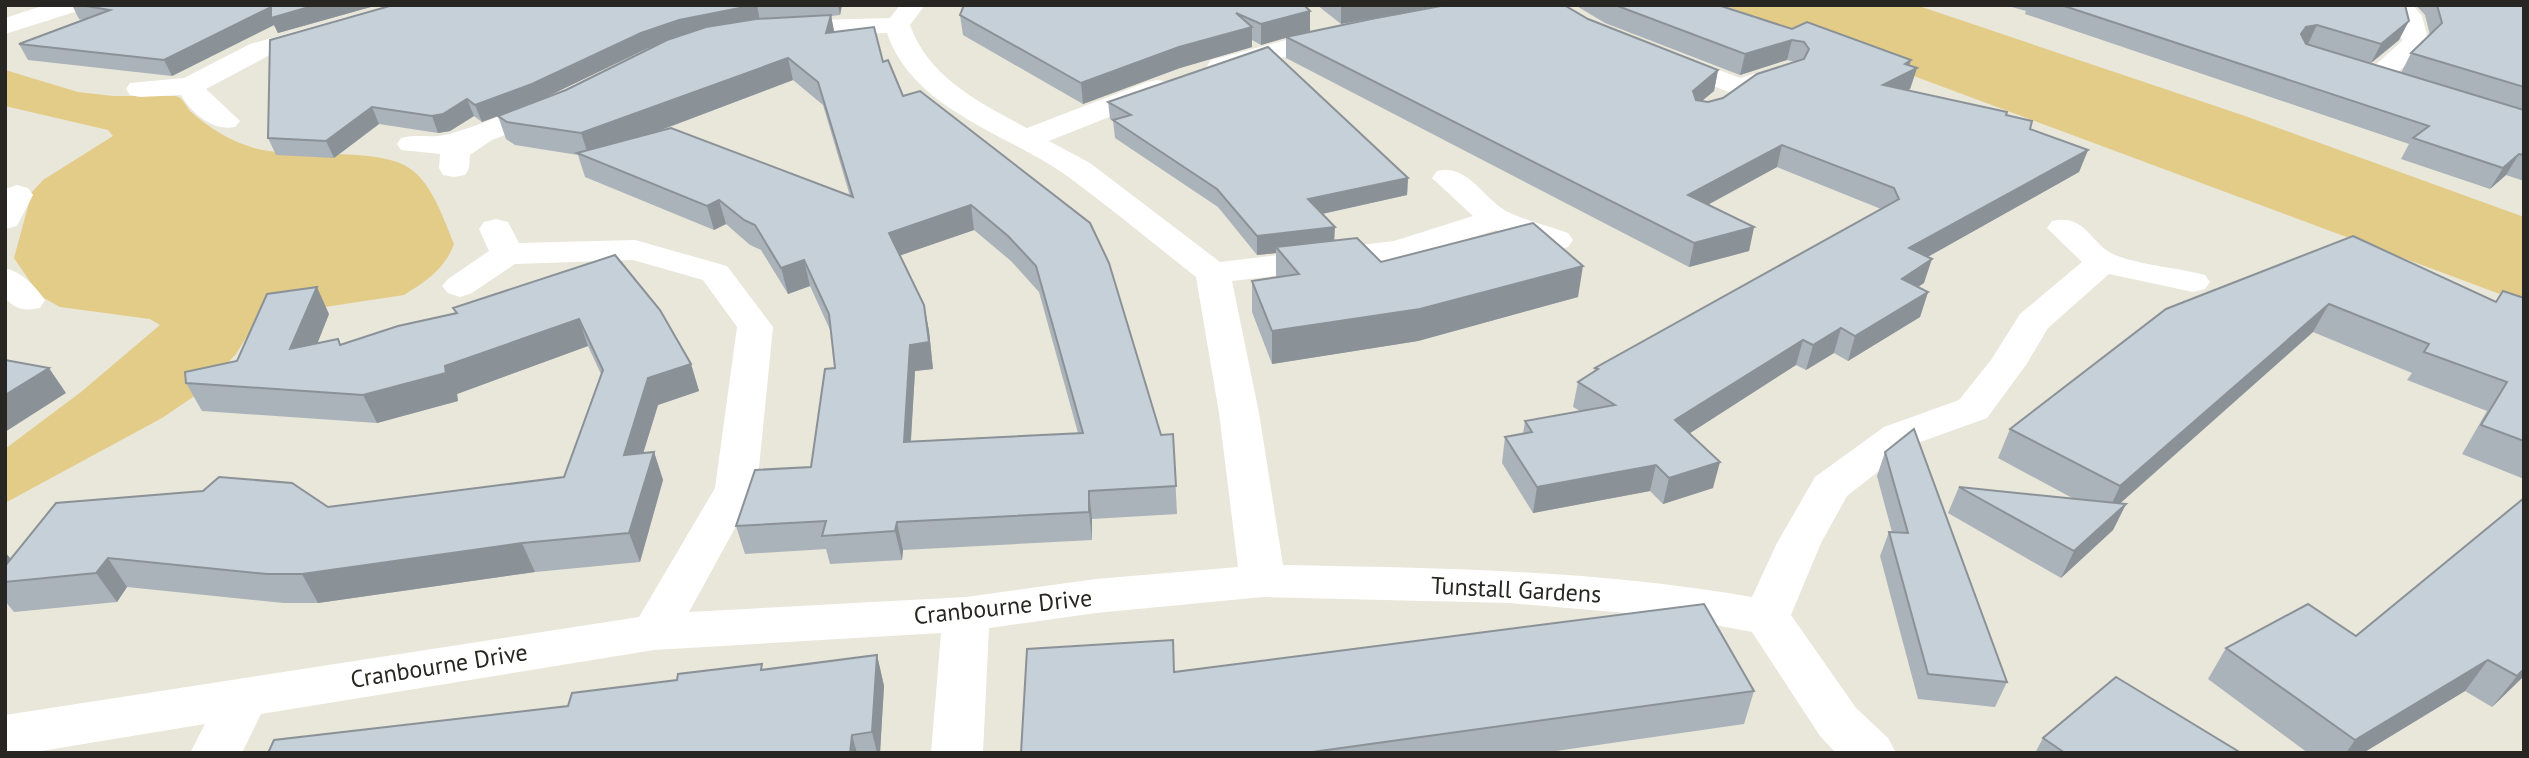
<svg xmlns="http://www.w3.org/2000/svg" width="2529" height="758" viewBox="0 0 2529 758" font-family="'PT Sans',sans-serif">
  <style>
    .green { fill: #e3cc87 }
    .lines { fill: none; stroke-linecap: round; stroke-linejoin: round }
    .minor { fill: #fff; fill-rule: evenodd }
    .wall { fill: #aab3ba; fill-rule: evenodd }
    .shaded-wall { fill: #8b9297 }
    .building { fill: #c6d0d8; stroke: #8b9297; stroke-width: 2; fill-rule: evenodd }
    .labels { text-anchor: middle; stroke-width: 5; stroke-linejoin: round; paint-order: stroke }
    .street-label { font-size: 24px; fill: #282622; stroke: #fff }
  </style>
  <rect width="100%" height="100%" fill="#e9e6da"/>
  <!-- green -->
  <g class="green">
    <polygon points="1723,5 1916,5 2245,116 2524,217 2524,303"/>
    <path d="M 5,70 L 78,92 L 113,96 L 176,96 C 184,99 185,105 190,111 C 209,128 230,141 254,148 C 296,160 381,145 412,170 C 433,186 444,220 454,244 C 445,269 426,281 404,295 L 259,317 L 236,354 L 202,391 L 162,418 L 5,503 L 5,449 L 81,392 L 160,325 L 150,319 L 60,307 L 40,296 L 14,258 L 32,192 L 43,180 L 113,136 L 108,130 L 5,106 Z"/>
  </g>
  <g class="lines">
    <!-- minor -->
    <g class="minor">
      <polygon points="45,5 84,5 81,10 5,34 5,18"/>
      <path d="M 389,5 L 431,5 L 428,10 L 268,56 L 206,89 L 240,121 L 235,127 C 214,132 191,113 181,95 L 140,97 L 130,95 L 126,89 L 130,83 L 184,78 L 250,44 Z"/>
      <path d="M 900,5 L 925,5 L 910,25 C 929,78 980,103 1027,128 L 1147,82 L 1157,80 L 1167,82 L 1171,88 L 1167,94 L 1049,141 L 1090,163 L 1220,262 L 1394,241 L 1473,216 L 1432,178 L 1437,171 C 1469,163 1484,201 1510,213 C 1528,221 1549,226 1568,233 L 1573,240 L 1568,247 L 1556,250 L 1496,230 L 1398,261 L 1232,281 L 1259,413 L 1283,565 C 1441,568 1597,570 1752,597 L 1777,543 L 1815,477 L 1884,427 L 1959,400 L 1991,360 L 2020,314 L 2082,262 L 2047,228 L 2052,221 C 2086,213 2090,244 2115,255 C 2140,265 2179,268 2205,275 L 2210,282 L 2205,289 L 2193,292 L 2109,274 L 2048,328 L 2026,365 L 1987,418 L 1912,445 L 1847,496 L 1821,543 L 1791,615 L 1856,708 L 1888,738 L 1896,753 L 1836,753 L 1820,736 L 1752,632 L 1673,617 L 1509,603 L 1263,597 L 1096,613 L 989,628 L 983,753 L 931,753 L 941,633 L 654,650 L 261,714 L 242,753 L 190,753 L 205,724 L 29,753 L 5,753 L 5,715 L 639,617 L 715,488 L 737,327 L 703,280 L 633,260 L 515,264 L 472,293 L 460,297 L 448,293 L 442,286 L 448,279 L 489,251 L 479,229 L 484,222 L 496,219 L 508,222 L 519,243 L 635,240 L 727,266 L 773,327 L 757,488 L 689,612 L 966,597 L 1096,579 L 1238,567 L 1219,413 L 1196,277 C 1154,244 1113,210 1070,178 C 1010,134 913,111 887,33 L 780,37 L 771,34 L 767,29 L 771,24 L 780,21 L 890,18 Z"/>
      <polygon points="2386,5 2413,5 2422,16 2429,43 2386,83 2376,85 2366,83 2362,77 2402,41 2397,18"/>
      <polygon points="1335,27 1344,29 1348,35 1344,41 1221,74 1211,72 1207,66 1211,60"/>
      <polygon points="1670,51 1740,78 1787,64 1797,66 1801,72 1797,78 1739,96 1660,65 1657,59 1660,53"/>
      <path d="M 550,99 L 560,102 L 564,108 L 560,114 L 492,140 L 470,155 L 469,168 L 465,175 L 454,177 L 443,175 L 439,168 L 440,154 L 401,150 L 397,144 L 401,138 C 416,134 431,138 445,135 C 481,126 514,108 550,99 Z"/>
      <polygon points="17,185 28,188 33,195 17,226 5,229 5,189"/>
      <path d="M 5,268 C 22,272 35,286 45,300 L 40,308 C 24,311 16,310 5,298 Z"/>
    </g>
  </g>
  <!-- wall -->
  <g class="wall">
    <polygon points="72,5 378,5 278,33 274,25 172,76 28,60 19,44 83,20 79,19"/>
    <path d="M 394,5 L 842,5 L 840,15 L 831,16 L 834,32 L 883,62 L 903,96 L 920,91 L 1161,435 L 1173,434 L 1177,514 L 1092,519 L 1092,540 L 903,550 L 902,560 L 830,564 L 826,549 L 745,554 L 736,526 L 811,467 L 835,368 L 831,332 L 810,286 L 788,294 L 761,250 L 750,245 L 726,224 L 714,230 L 585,177 L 578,155 L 515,145 L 506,139 L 498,116 L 482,122 L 474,116 L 450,131 L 438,133 L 379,124 L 334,158 L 276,155 L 268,138 ZM 661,43 L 566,90 L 542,99 L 646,49 ZM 793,80 L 823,105 L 850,196 L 651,134 ZM 974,230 L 1011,261 L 1039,292 L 1078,433 L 911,441 L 915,371 L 933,369 L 929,331 L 924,305 L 900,255 Z"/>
    <polygon points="1317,5 1442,5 1341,24"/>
    <polygon points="1575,5 1718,5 1792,29 1909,65 1917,68 1910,89 1908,90 2006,115 2030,129 2088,150 2079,172 1927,257 1924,283 1918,287 1928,292 1920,317 1848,361 1834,353 1806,370 1796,365 1690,433 1713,488 1663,504 1650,491 1533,513 1502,463 1505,437 1523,434 1525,421 1580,411 1573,407 1578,382 1594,372 1595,368 1881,209 1777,167 1708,205 1754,227 1749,251 1689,267 1286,58 1286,37 1261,45 1252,40 1252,47 1180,68 1083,104 963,35 960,15 1310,11 1310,31 1291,36 1588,19 1718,70 1714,91 1702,101 1708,102 1723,98 1795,62 1787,60 1740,75 1605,23"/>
    <polygon points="2005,5 2405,5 2399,40 2371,63 2311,45 2401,73 2411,53 2430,35 2425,15 2416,5 2524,5 2524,181 2506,175 2490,189 2401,159 2409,144 2025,14 2026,11"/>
    <polygon points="1108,102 1408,178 1407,195 1322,214 1334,240 1381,262 1578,297 1418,341 1272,364 1252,312 1252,281 1276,277 1276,253 1257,255 1218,207 1115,138 1113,121 1110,119"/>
    <polygon points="2353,236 2496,302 2524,298 2524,479 2462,454 2487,411 2407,380 2412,373 2313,332 2120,503 2126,504 2113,530 2061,578 1948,513 1959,487 2074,499 1998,458 2010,429"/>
    <polygon points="615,255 691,364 699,391 658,405 643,453 654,452 663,480 640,562 535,572 318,603 284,603 127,587 117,602 14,612 5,601 5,552 11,559 328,507 564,477 601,374 588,346 457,394 458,401 377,423 202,411 186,383 237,361 329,314 317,344 341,345 456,314 453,308"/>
    <polygon points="1885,452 2007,682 1995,707 1918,699 1880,556 1889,532 1892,532 1877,476"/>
    <polygon points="2524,498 2524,676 2492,707 2465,691 2363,753 2308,753 2208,679 2226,648 2356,636"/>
    <polygon points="877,655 884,686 880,753 268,753 568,706 764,670"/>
    <polygon points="1175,672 1754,691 1744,724 1542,753 1021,753"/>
    <polygon points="2043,738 2241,753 2035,753"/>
  </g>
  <!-- shaded-wall -->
  <g class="shaded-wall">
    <polygon points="316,5 378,5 278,33 274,25 172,76 164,60 271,7"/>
    <polygon points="757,5 760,21 683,35 646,49 538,101 482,122 475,105 641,33 679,20"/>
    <polygon points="838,5 842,5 840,15"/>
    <polygon points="1341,5 1442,5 1341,24"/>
    <polygon points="1310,11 1310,31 1261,45 1261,24"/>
    <polygon points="831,15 835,36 826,33"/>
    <polygon points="2409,21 2399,40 2371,63 2381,44"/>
    <polygon points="2317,25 2308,44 2292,54 2301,34 2306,27"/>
    <polygon points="1252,27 1252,47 1180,68 1083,104 1081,83 1179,47"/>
    <polygon points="1792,40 1787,60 1740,75 1745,54"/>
    <polygon points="788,58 793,80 589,157 581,133"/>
    <polygon points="1911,60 1907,73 1917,68 1910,89 1877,106 1883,85"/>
    <polygon points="1718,70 1714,91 1688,112 1693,91"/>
    <polygon points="467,99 474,116 450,131 438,133 432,116"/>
    <polygon points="372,107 379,124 334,158 326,141"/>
    <polygon points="1782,145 1777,167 1683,218 1688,195"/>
    <polygon points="2088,150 2079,172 1901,272 1909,248"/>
    <polygon points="2519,154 2506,175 2490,189 2503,168"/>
    <polygon points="1408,178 1407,195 1308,217 1308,199"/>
    <polygon points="719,200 726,224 714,230 707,206"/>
    <polygon points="971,205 974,230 893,258 889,233"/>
    <polygon points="1335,227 1334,246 1276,247 1276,253 1257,255 1257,236"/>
    <polygon points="1754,227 1749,251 1689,267 1694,243"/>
    <polygon points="1932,259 1924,283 1894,303 1902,279"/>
    <polygon points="804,260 810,286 788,294 781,268"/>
    <polygon points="1583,266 1578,297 1418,341 1272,364 1272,331"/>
    <polygon points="317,287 329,314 304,377 290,349"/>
    <polygon points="1928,292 1920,317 1848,361 1855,336"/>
    <polygon points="2329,304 2313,332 2106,516 2120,486"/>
    <polygon points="924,305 929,331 933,369 915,371 909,469 904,442 910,345"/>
    <polygon points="579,319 588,346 457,394 458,401 377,423 363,395"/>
    <polygon points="1841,328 1834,353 1806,370 1813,345"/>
    <polygon points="1803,340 1796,365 1670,446 1675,420"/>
    <polygon points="691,364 699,391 658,405 634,483 624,455 648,378"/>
    <polygon points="49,368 66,393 5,432 5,395"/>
    <polygon points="654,452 663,480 640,562 629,533"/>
    <polygon points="1720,462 1713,488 1663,504 1669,478"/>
    <polygon points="1656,465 1650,491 1533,513 1537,487"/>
    <polygon points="1089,491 1092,519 1092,540 1089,512"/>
    <polygon points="2126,504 2113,530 2061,578 2074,551"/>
    <polygon points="897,522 903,550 902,560 895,531"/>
    <polygon points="522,543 535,572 318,603 302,574"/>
    <polygon points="5,552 22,574 5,582"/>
    <polygon points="108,558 127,587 117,602 96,573"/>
    <polygon points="877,655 884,686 880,753 877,753 872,732"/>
    <polygon points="2488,660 2465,691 2363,753 2346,753 2355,740"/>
    <polygon points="2524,669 2524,676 2492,707 2517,676"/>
    <polygon points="852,735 857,753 850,753"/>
  </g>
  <!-- building -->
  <g class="building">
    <polygon points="80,5 316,5 271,18 271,7 164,60 19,44 110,10"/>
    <polygon points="393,5 755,5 679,20 641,33 532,84 475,105 467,99 443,114 432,116 372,107 326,141 268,138 270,40"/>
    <polygon points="964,5 1304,5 1310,11 1261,24 1236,13 1252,27 1179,47 1081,83 960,15"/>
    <polygon points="1446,5 1564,5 1588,19 1718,70 1693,91 1696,100 1708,102 1723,98 1757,74 1804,59 1809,49 1804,42 1792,40 1745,54 1615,5 1718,5 1792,29 1807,22 1911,60 1905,64 1917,68 1883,85 2007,112 2006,115 2032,121 2030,129 2088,150 1909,248 1932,259 1902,279 1928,292 1855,336 1841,328 1813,345 1803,340 1675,420 1720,462 1669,478 1656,465 1537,487 1505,437 1532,432 1525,421 1615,405 1578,382 1598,369 1595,368 1899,199 1894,188 1782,145 1688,195 1754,227 1694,243 1286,37 1371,19"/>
    <polygon points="2061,5 2405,5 2409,21 2381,44 2317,25 2306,27 2301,34 2306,44 2524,110 2524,155 2519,154 2503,168 2413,138 2429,126"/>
    <polygon points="2437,5 2524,5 2524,87 2411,53 2442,23"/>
    <path d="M 831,15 L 826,33 L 874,27 L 883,62 L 888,60 L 903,96 L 920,91 L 1090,223 L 1109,263 L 1161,435 L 1173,434 L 1176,486 L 1089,491 L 1089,512 L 897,522 L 895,531 L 822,536 L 826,521 L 736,526 L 755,470 L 811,467 L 825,369 L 835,368 L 829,314 L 804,260 L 781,268 L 755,225 L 744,220 L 719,200 L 707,206 L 577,153 L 671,128 L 853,197 L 818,82 L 788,58 L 581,133 L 507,122 L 498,116 L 566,90 L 667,40 L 706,27 L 756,19 ZM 971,205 L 1008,236 L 1036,266 L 1083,433 L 904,442 L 910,345 L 929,342 L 924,305 L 889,233 Z"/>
    <polygon points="1268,47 1408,178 1308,199 1335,227 1257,236 1217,189 1113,120 1131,115 1108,102"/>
    <polygon points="1533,223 1583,266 1420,309 1272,331 1252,281 1299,274 1276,247 1357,238 1381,262"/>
    <polygon points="2353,236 2496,302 2503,291 2524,298 2524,441 2481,425 2507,382 2424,352 2429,344 2329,304 2120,486 2010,429 2166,309"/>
    <polygon points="615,255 660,310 691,364 648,378 624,455 654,452 629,533 522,543 302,574 267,574 108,558 96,573 5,582 5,566 56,503 203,491 219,477 292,483 328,507 564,477 603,370 579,319 445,366 446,373 363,395 186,383 185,372 237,361 267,294 317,287 290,349 338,339 340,345 398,326 457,313 453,308"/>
    <polygon points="5,360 49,368 5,395"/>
    <polygon points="1914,429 2007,682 1928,674 1889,532 1908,533 1885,452"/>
    <polygon points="1959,487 2126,504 2074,551"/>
    <polygon points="2524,498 2524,669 2517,676 2488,660 2355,740 2226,648 2308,604 2356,636"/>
    <polygon points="1704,604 1754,691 1305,753 1021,753 1027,649 1173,640 1174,672"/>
    <polygon points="877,655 872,732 852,735 850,753 268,753 274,740 568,706 572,693 677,680 678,674 762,664 761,670"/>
    <polygon points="2116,677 2241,753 2065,753 2043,738"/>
  </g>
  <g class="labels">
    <!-- street labels -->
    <g class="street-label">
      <text transform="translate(1516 590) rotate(3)" y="8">Tunstall Gardens</text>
      <text transform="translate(1003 607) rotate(-6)" y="8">Cranbourne Drive</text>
      <text transform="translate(439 666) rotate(-9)" y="8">Cranbourne Drive</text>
    </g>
  </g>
  <!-- border -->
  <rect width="2529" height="758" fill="none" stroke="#282622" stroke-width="14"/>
</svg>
